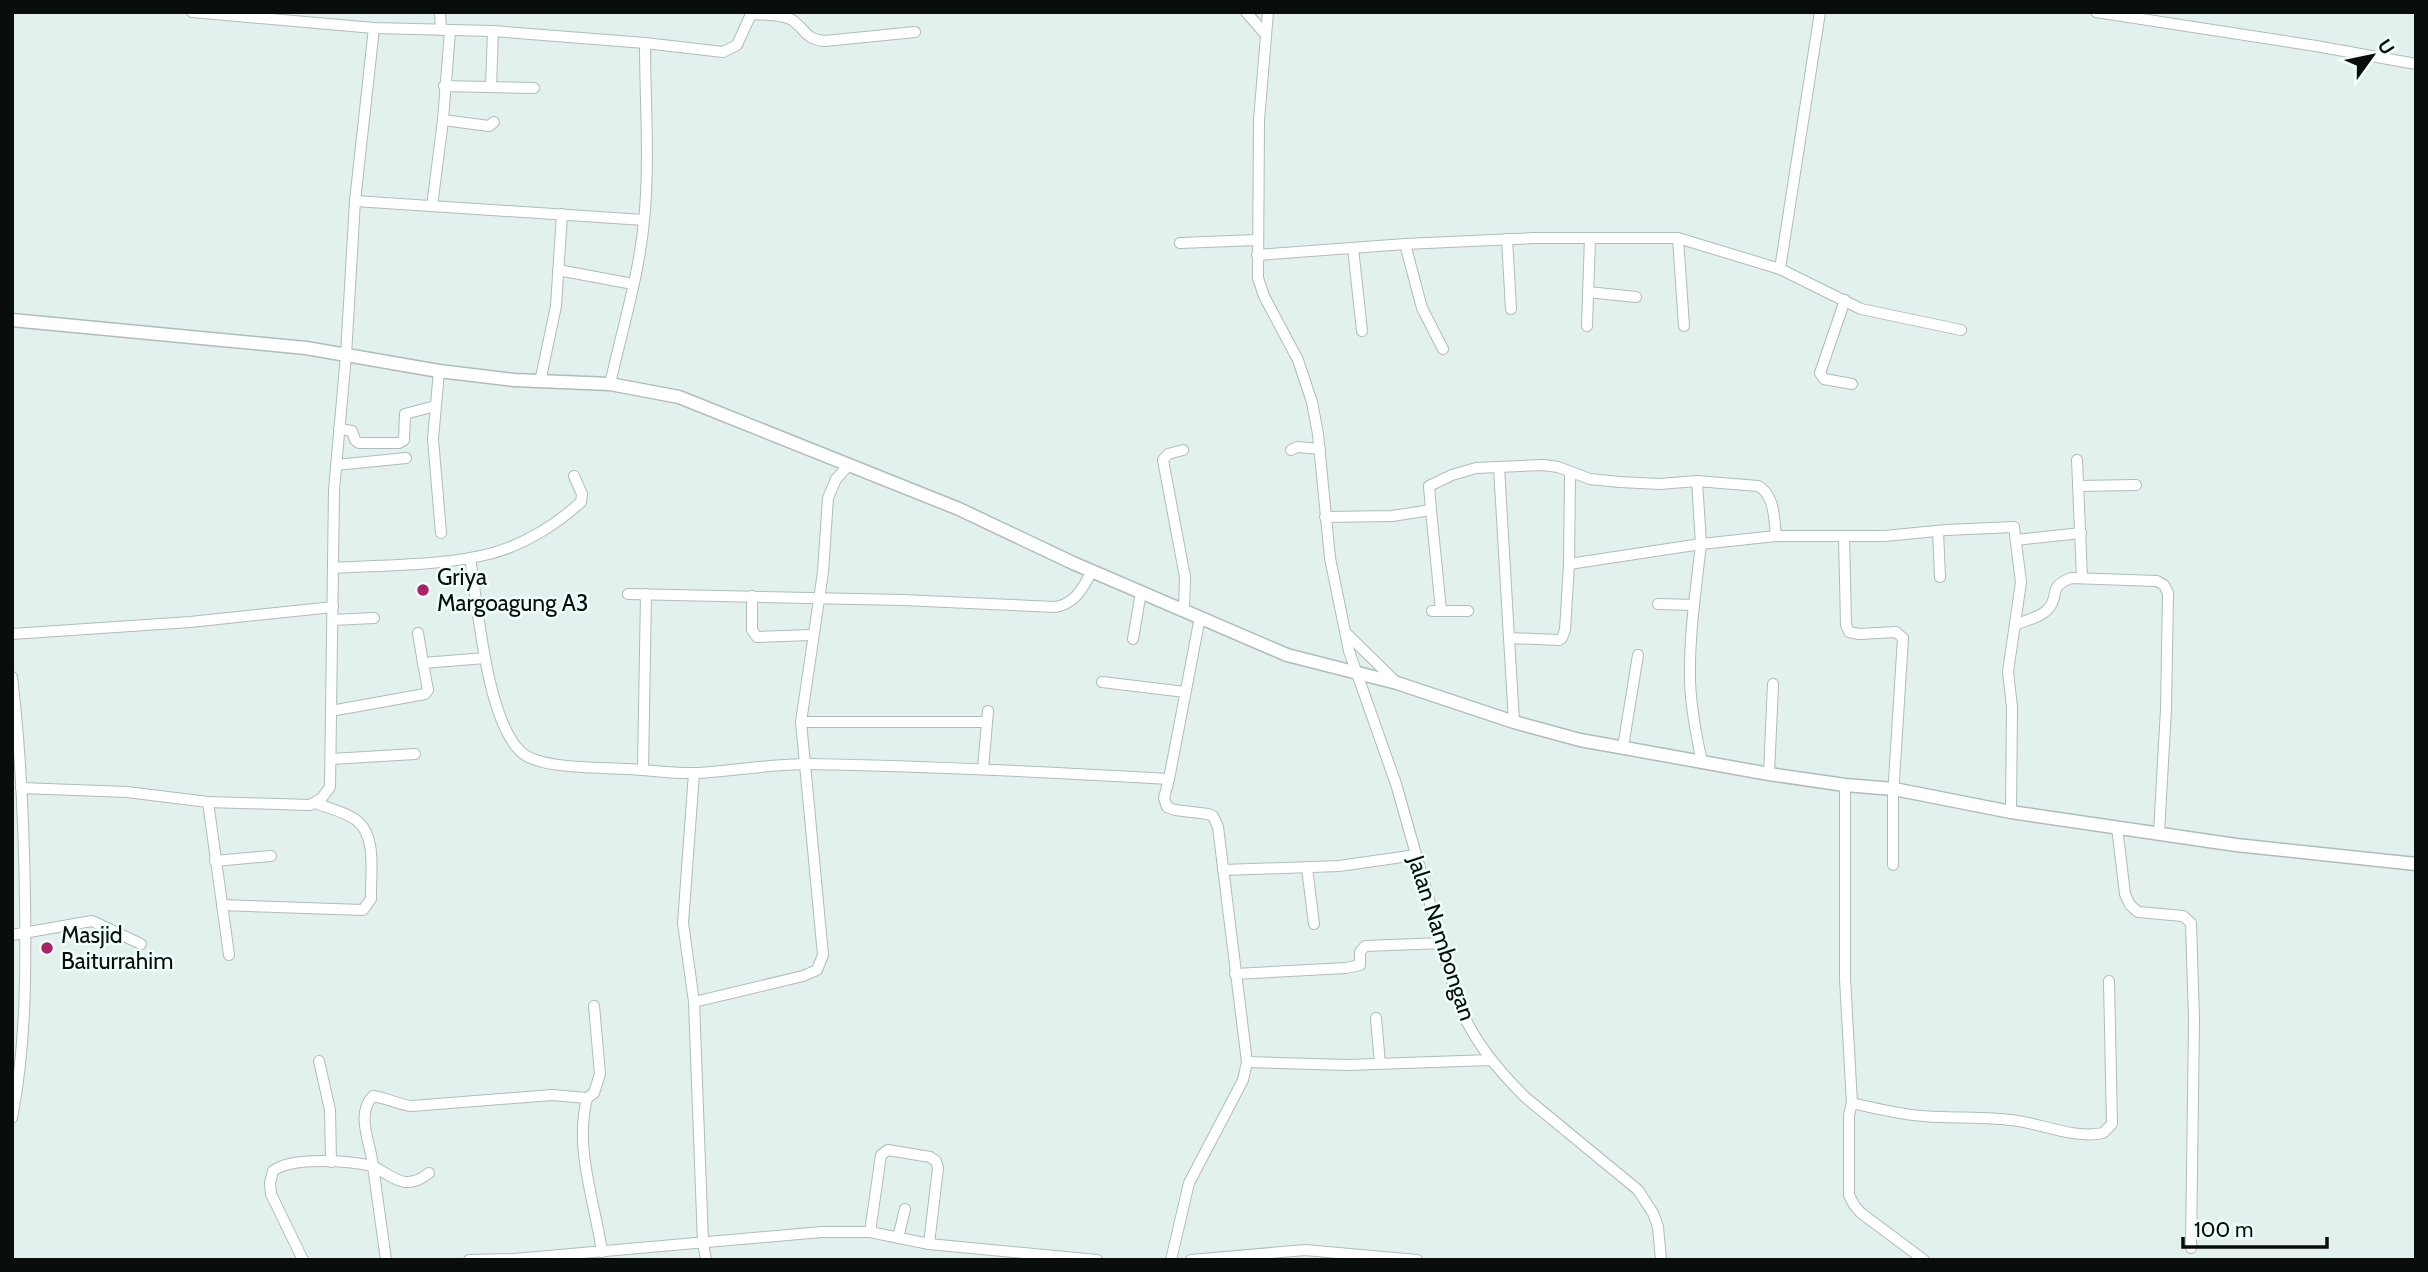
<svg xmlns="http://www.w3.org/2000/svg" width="2428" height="1272" viewBox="0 0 2428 1272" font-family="Cabin,sans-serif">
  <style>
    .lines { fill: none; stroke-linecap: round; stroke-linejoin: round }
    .minor-casing { stroke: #aebdb9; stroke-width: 12 }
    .tertiary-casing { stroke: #aebdb9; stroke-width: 15 }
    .minor { stroke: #fff; stroke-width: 10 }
    .tertiary { stroke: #fff; stroke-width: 12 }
    .poi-dot { fill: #ac2264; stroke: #effffa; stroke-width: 2.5 }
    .labels { text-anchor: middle; stroke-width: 5; stroke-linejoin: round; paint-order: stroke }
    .poi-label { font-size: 23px; fill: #090e0d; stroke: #effffa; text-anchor: start }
    .street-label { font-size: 23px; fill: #090e0d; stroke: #effffa }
  </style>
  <rect width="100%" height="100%" fill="#e2f1ed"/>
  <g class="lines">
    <!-- minor casing -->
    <g class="minor-casing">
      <g id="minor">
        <polyline points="192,12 374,28 493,31 645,43 723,52 737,45 752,12"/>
        <polyline points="440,12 441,30"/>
        <polyline points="1246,12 1266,35"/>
        <path d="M 1268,12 L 1259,120 L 1258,278 L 1264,296 L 1298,360 L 1312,402 L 1318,434 L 1330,558 L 1349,651 L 1396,784 L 1458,1002 C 1472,1039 1497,1069 1525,1097 L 1638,1190 L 1653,1213 L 1658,1227 L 1661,1260"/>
        <polyline points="2096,12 2316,46 2416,64"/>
        <path d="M 752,14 C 763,15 782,14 792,20 C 807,30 804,39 825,41 L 915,32"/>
        <polyline points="444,86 534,88"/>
        <polyline points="491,87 493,31"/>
        <polyline points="443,120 489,126 494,122"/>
        <polyline points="355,201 644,220"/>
        <polyline points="432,206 443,120 450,31"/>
        <polyline points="1678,238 1684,326"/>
        <polyline points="1507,239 1511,309"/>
        <polyline points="1180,243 1257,240"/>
        <polyline points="1405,244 1422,308 1443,349"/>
        <polyline points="1353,248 1362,331"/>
        <polyline points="1257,255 1405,244 1535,238 1678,238 1780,269 1861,309 1961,330"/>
        <polyline points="1780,269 1820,12"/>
        <polyline points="558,270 633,284"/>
        <polyline points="1588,292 1636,297"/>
        <polyline points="1845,300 1820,373 1824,379 1852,384"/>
        <polyline points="1587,326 1590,238"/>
        <polyline points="439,371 433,439 441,533"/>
        <polyline points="540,382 556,306 562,214"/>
        <path d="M 610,384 C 622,330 639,275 644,221 C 650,162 645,102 645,43"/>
        <polyline points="339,429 352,431 355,440 359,443 399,443 404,440 405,414 435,406"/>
        <polyline points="1183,450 1168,454 1163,460 1185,577 1184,609"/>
        <polyline points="1291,450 1297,447 1320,449"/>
        <polyline points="2077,460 2082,578"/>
        <polyline points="336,465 406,458"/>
        <polyline points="1499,467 1509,638"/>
        <polyline points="2078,486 2136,485"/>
        <polyline points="1431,510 1441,610"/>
        <path d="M 1325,517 L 1392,516 L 1431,510 L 1429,486 L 1452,475 L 1476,468 L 1543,465 L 1558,467 L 1590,479 L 1620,482 L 1660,484 L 1697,481 L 1758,486 C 1775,495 1774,519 1776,536"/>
        <polyline points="1938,531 1940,577"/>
        <polyline points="1844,536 1846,625 1849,632 1859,634 1896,632 1903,638 1893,796 1893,865"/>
        <polyline points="2016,540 2081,533"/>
        <path d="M 470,558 C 478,606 486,717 520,751 C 538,770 602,767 628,769 C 651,770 674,774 697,773 C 734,771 771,764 808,764 C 928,766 1048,772 1169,779 L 1200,617"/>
        <polyline points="1569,564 1701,544 1697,481"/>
        <path d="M 333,568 C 385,565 444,566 493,553 C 525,544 557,524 581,502 L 582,494 L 574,476"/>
        <path d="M 628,594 L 903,600 L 1055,607 C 1075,604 1083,588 1092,571"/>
        <polyline points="752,596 752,630 757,637 812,635"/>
        <polyline points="1658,604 1694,605"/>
        <polyline points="1432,611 1468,611"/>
        <polyline points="333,620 374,618"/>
        <path d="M 2017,624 C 2027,620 2041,617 2048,609 C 2061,595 2046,588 2071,578 L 2157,581 L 2164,585 L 2168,593 L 2166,709 L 2159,833"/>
        <polyline points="418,633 423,663"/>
        <polyline points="1346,633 1397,683"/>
        <polyline points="12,634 190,622 333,607"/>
        <polyline points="1133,639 1141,592"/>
        <path d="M 12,677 C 21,751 24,826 25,900 C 26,973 26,1046 12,1118"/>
        <polyline points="1102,682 1185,692"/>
        <polyline points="331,711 425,694 428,690 423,663 485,658"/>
        <polyline points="801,722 987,722"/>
        <polyline points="1514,722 1509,638 1559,640 1562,638 1565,630 1569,564 1570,473"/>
        <polyline points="1623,747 1638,655"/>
        <polyline points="331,759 415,754"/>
        <path d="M 1702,762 C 1696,735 1691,708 1690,681 C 1689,635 1696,589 1701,544 L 1776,536 L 1885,536 L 1946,530 L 2014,527 L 2021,582 L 2008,672 L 2012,707 L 2011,812"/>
        <polyline points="983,769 988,711"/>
        <polyline points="643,770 646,594"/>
        <polyline points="1769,774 1773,684"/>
        <polyline points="1169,779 1164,798 1167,807 1175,810 1208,814 1213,816 1218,827 1247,1062 1243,1080 1189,1183 1171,1260"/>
        <polyline points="1845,785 1845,979 1852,1103 1849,1115 1849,1195 1854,1205 1861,1213 1924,1260"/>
        <polyline points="21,788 127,792 208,802 310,805 321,799 330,787 334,490 346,355 355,201 374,28"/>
        <polyline points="208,802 229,955"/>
        <polyline points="2117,827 2125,894 2130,905 2138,912 2183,916 2191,923 2194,1020 2191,1248"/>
        <polyline points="215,861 271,856"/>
        <polyline points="1307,868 1314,924"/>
        <polyline points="1223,870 1339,866 1416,855"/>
        <path d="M 222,905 L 363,910 L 371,899 C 370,876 378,836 356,820 C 346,812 328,808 315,803"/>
        <polyline points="12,935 92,921 141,944"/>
        <polyline points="1235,974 1346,968 1360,965 1360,952 1365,946 1443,943"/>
        <polyline points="694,1002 683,923 694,773"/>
        <polyline points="1376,1018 1380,1064"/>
        <polyline points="319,1061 330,1110 331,1162"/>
        <polyline points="1247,1062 1347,1065 1491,1060"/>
        <polyline points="587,1098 594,1093 600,1074 594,1006"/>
        <path d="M 1852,1103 C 1882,1110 1912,1117 1943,1117 C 1968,1118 1993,1117 2018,1121 C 2045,1125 2076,1139 2103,1133 L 2112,1124 L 2109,981"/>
        <polyline points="870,1232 881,1155 888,1150 930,1157 936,1161 938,1168 929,1244"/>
        <polyline points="898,1238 905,1209"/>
        <path d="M 303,1260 L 271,1194 L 270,1183 L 273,1171 C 292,1156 350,1161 373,1166 C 371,1144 355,1114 373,1096 C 388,1098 398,1105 412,1106 L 552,1095 L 587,1098 C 574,1149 595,1202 602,1252"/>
        <path d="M 386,1260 L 373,1166 C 396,1179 406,1191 429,1173"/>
        <polyline points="469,1260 514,1259 822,1232 870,1232 929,1244 1097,1260"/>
        <polyline points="706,1260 703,1243 694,1002 803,976 817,970 823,955 801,722 823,572 828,498 836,479 849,465"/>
        <polyline points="1191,1260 1305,1250 1417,1260"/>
      </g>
    </g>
    <!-- tertiary casing -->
    <g class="tertiary-casing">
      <polyline id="tertiary" points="12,320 306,348 439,371 514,380 610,384 679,397 959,509 1073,563 1287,655 1397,683 1514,722 1580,740 1769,774 1845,785 1894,789 2011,812 2236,845 2416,864"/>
    </g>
    <!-- minor -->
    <use href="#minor" class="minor"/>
    <!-- tertiary -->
    <use href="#tertiary" class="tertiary"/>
  </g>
  <!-- markers -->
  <g class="poi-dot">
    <circle cx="423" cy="590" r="7"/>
    <circle cx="47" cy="948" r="7"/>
  </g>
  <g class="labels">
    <!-- poi labels -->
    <g class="poi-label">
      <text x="437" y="585">Griya<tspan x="437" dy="26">Margoagung A3</tspan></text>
      <text x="61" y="943">Masjid<tspan x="61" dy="26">Baiturrahim</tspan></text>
    </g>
    <!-- street labels -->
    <g class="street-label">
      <text transform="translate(1442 938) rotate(72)" y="8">Jalan Nambongan</text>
    </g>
  </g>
  <!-- border -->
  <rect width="2428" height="1272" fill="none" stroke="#090e0d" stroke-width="28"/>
  <!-- north arrow -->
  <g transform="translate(2372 56) rotate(57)" stroke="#effffa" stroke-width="5" paint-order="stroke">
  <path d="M0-5L12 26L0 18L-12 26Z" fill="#090e0d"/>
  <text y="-10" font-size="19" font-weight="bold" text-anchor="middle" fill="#090e0d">U</text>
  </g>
  <!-- scale -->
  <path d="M2183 1237v10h144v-10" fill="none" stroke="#090e0d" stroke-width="3.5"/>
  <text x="2194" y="1237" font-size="21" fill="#090e0d" stroke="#effffa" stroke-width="5" paint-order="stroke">100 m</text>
</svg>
